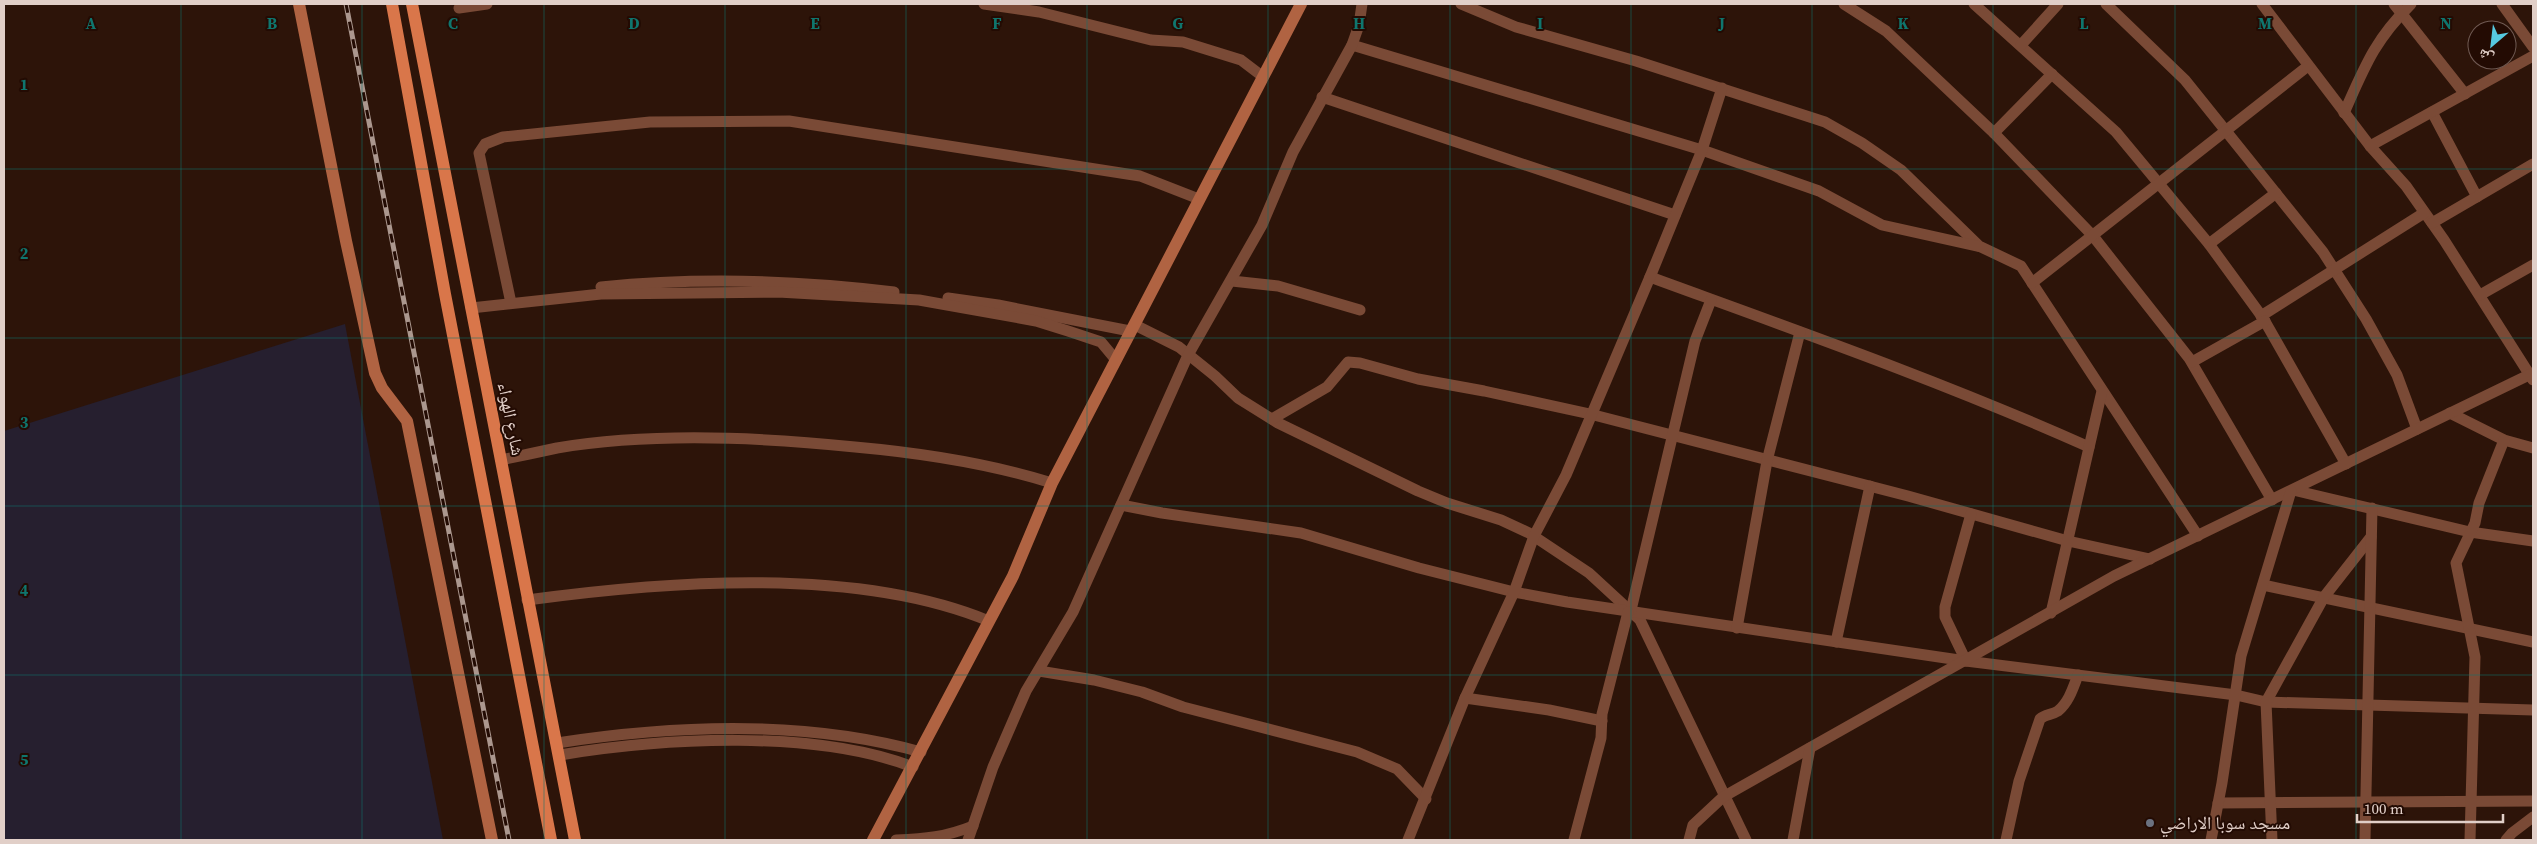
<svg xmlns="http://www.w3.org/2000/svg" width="2537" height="844" viewBox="0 0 2537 844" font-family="'Source Serif 4','Noto Naskh Arabic',serif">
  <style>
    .industrial { fill: #261f2f }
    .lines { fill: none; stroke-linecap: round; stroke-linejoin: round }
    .street { stroke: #7a4a36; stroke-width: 11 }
    .secondary { stroke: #b06342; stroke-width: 12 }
    .primary { stroke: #d9764a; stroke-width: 12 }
    .rail-casing { stroke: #ab978e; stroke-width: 5 }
    .rail { stroke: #230b03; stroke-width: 3; stroke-dasharray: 9; stroke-linecap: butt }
    .grid { fill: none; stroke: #0f766e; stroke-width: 1; stroke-opacity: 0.55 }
    .worship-dot { fill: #6b7280; stroke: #230b03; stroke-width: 2 }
    .labels { text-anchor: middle; stroke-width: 4; stroke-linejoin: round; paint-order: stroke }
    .street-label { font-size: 18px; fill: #e1cfc8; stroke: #230b03 }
    .poi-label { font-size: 18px; fill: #e1cfc8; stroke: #230b03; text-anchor: start }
    .grid-label { font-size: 16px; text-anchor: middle; font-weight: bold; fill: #0f766e; stroke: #230b03; stroke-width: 4; stroke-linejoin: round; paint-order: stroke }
  </style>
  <rect width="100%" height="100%" fill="#2d1409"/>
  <!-- industrial -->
  <polygon class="industrial" points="345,324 443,840 4,840 4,431"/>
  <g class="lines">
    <!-- street -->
    <g class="street">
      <polyline points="984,4 1039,12 1151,40 1183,42 1241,60 1262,76"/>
      <polyline points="1461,4 1516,27 1636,61 1825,122 1862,143 1901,170 1979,246"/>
      <polyline points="1844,4 1886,31 1994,133 2093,236 2189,358 2272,500"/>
      <polyline points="1974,4 2116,132 2209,244 2263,318 2346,464"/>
      <polyline points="2106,4 2185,80 2323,252 2366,319 2397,375 2417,429"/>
      <polyline points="2262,4 2370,146 2406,186 2444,240 2533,380"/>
      <polyline points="2394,4 2465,94"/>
      <polyline points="2502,4 2533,47"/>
      <polyline points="459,8 487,4"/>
      <polyline points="1352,45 1702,150 1819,191 1882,225 1981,247 2021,266 2198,536"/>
      <polyline points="2021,45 2058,4"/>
      <polyline points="1322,97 1675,215"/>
      <polyline points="2432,112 2477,197"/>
      <path d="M 2344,113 C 2365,66 2374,41 2411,4"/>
      <polyline points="1994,133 2052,74"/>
      <polyline points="2370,146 2533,56"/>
      <polyline points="2432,223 2533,164"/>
      <polyline points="2209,244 2276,193"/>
      <path d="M 1650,277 C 1798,331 1946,383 2089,447"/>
      <polyline points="1232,281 1278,286 1360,310"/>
      <polyline points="2032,283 2308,66"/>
      <path d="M 601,287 C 700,277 796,280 894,292"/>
      <polyline points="2480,295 2533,265"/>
      <polyline points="948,298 998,305 1130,331"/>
      <polyline points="511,303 479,153 485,144 503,137 650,122 789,121 1140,176 1199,199"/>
      <polyline points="471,308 601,294 778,292 919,300 1036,321 1068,331 1101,342 1116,360"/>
      <polyline points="2261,316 2424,213"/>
      <polyline points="1135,325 1179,347 1215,376 1238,398 1278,423 1418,491 1447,503 1501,520 1529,533 1589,573 1640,620 1746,840"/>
      <polyline points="2192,362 2265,321"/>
      <polyline points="2450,413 2504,440 2533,448"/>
      <polyline points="1272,419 1327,387 1348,362 1360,363 1418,379 1484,391 1590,414 1908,496 2068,541 2150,559"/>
      <path d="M 501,460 C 520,456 538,452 557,448 C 652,432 759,437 855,447 C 922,453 988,463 1052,483"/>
      <polyline points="2293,490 2470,532 2533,541"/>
      <polyline points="1121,505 1162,513 1301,533 1419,568 1514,592 1567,602 1966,661 2236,695 2266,702 2533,710"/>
      <polyline points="2263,585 2533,642"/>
      <path d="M 527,600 C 667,581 856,566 989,621"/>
      <polyline points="1631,610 1695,341 1711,300"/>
      <polyline points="2051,613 2102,391"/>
      <polyline points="1737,628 1767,461 1800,332"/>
      <polyline points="1836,642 1870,486"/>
      <polyline points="1966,661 1945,617 1945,607 1971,514"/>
      <polyline points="1039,671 1094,680 1142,692 1183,707 1357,752 1397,769 1426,799"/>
      <polyline points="1465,698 1549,710 1602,721"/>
      <path d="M 557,743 C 674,725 806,720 921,752"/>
      <path d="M 560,755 C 663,738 814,729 913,767"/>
      <polyline points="2218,803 2533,801"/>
      <path d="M 896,840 C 926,839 945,837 973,826"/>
      <polyline points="968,840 993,767 1026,691 1073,612 1188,355 1262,225 1293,152 1352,45 1359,25 1362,4"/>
      <polyline points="1408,840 1465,698 1514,592 1534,536 1566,475 1650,277 1702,150 1722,88"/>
      <polyline points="1574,840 1601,738 1602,714 1628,612"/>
      <polyline points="1689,840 1693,825 1723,797 2114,576 2533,373"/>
      <polyline points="1793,840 1810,748"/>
      <path d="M 2006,840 L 2019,781 L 2040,719 C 2045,714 2052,715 2058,711 C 2069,702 2073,688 2078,675"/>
      <polyline points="2211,840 2222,783 2241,656 2291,491"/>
      <polyline points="2272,840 2266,702 2324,597 2371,537"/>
      <polyline points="2365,840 2372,508"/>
      <polyline points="2470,840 2475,657 2456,563 2475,523 2479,503 2504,440"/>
      <polyline points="2506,840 2512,833 2533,817"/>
    </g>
    <!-- secondary -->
    <g class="secondary">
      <polyline points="299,4 346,241 375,373 382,388 407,421 492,840"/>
      <polyline points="873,840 1013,576 1052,483 1301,4"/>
    </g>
    <!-- primary -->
    <g class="primary">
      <polyline points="392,4 445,294 551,840"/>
      <polyline points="412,4 575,840"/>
    </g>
    <!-- rail casing -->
    <g class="rail-casing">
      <polyline id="rail" points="346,4 509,840"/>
    </g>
    <!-- rail -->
    <use href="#rail" class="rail"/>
  </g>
  <!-- grid -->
  <path class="grid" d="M 181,4 L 181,840M 362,4 L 362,840M 544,4 L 544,840M 725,4 L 725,840M 906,4 L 906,840M 1087,4 L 1087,840M 1268,4 L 1268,840M 1450,4 L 1450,840M 1631,4 L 1631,840M 1812,4 L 1812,840M 1993,4 L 1993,840M 2175,4 L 2175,840M 2356,4 L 2356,840M 4,169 L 2533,169M 4,338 L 2533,338M 4,506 L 2533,506M 4,675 L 2533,675"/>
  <!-- markers -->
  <circle class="worship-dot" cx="2150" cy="823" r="5"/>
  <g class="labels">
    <!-- street labels -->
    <g class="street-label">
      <text transform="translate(511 419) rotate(79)" y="6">شارع الهواء</text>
    </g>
    <!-- poi labels -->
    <g class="poi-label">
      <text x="2160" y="829">مسجد سوبا الاراضي</text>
    </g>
  </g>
  <g class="grid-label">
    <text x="91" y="29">A</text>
    <text x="272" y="29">B</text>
    <text x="453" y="29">C</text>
    <text x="634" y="29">D</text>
    <text x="815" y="29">E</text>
    <text x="997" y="29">F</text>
    <text x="1178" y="29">G</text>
    <text x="1359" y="29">H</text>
    <text x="1540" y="29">I</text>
    <text x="1722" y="29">J</text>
    <text x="1903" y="29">K</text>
    <text x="2084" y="29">L</text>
    <text x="2265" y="29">M</text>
    <text x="2446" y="29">N</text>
    <text x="24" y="90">1</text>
    <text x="24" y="259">2</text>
    <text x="24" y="428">3</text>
    <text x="24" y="596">4</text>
    <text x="24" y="765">5</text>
  </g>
  <!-- border -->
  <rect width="2537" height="844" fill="none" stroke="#e1cfc8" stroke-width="10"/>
  <!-- north arrow -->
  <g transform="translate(2492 45) rotate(208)"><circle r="24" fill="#230b03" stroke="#6f5952"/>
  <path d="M0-4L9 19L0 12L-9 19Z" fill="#56c9e0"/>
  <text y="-8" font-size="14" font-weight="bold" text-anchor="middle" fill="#e1cfc8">ش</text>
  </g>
  <!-- scale -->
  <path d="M2357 814v8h146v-8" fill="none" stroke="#e1cfc8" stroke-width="2.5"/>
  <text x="2364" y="814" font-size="15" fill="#e1cfc8" stroke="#230b03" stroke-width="4" paint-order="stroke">100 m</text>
</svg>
